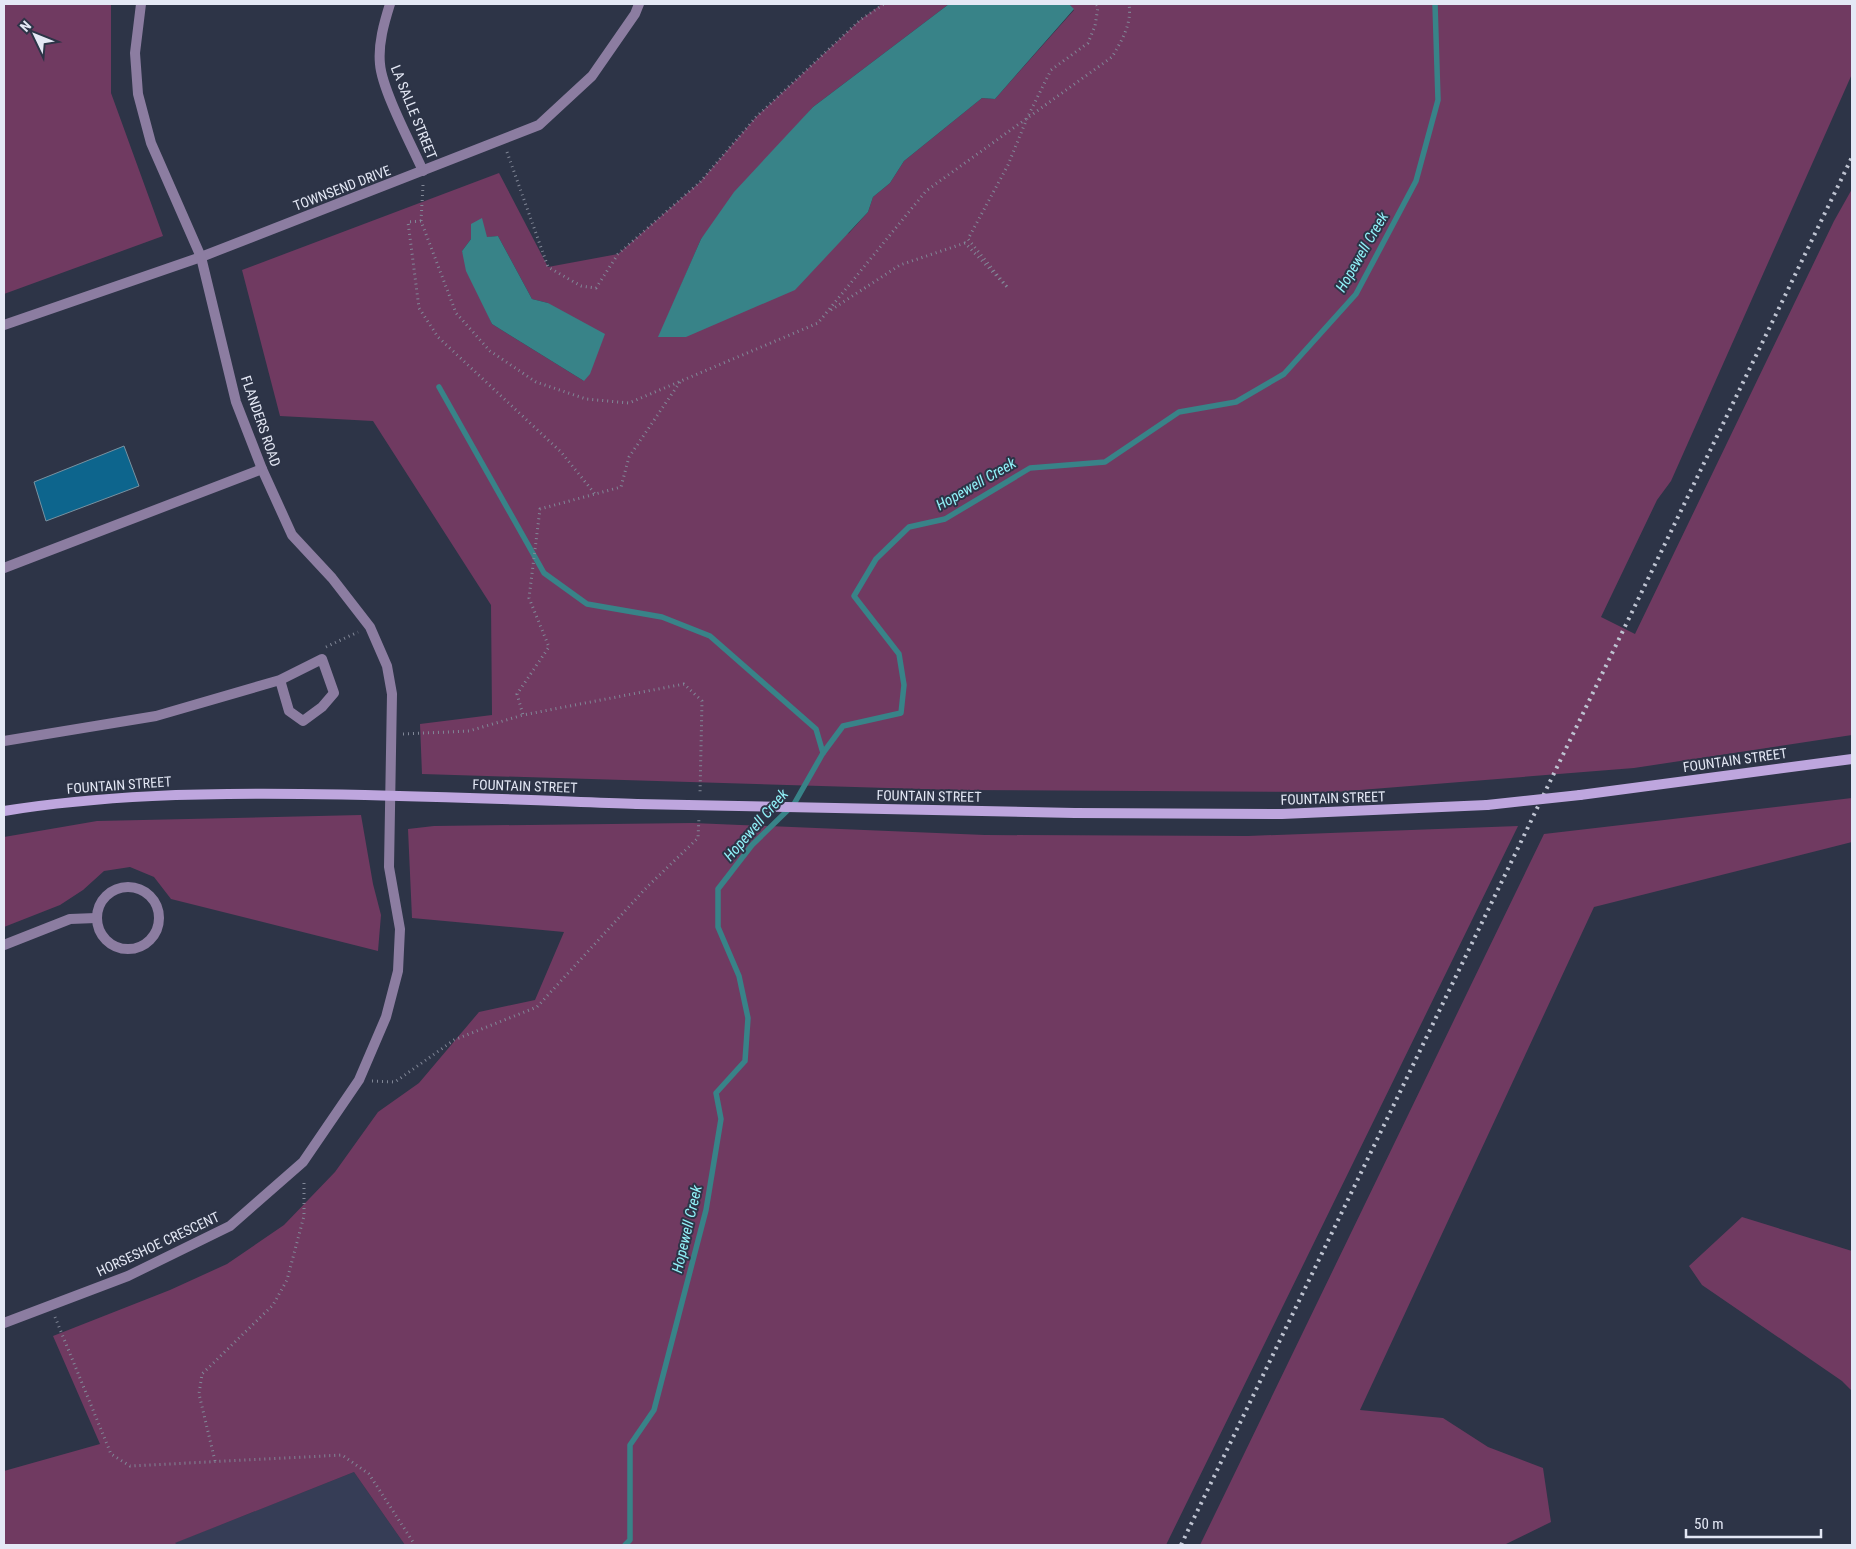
<svg xmlns="http://www.w3.org/2000/svg" width="1856" height="1549" viewBox="0 0 1856 1549" font-family="'Roboto Condensed',sans-serif">
  <style>
    .built { fill: #363d56 }
    .green { fill: #703a61; fill-rule: evenodd }
    .water { fill: #388388 }
    .lines { fill: none; stroke-linecap: round; stroke-linejoin: round }
    .stream { stroke: #388388; stroke-width: 5.5 }
    .building { fill: #0d658d; stroke: #7992a1 }
    .path { stroke: #818797; stroke-width: 3; stroke-dasharray: 1 4; stroke-linecap: butt }
    .street { stroke: #8c7da1; stroke-width: 10 }
    .secondary { stroke: #bea6de; stroke-width: 10 }
    .rail { stroke: #bfc4d2; stroke-width: 4; stroke-dasharray: 2.5 5; stroke-linecap: butt }
    .secondary-bridge { stroke: #bea6de; stroke-width: 10 }
    .labels { text-anchor: middle; stroke-width: 4; stroke-linejoin: round; paint-order: stroke }
    .street-label { font-size: 14px; fill: #e4e8f5; stroke: #2d3447 }
    .water-label { font-size: 15px; font-style: italic; fill: #91f2f9; stroke: #2d3447 }
  </style>
  <rect width="100%" height="100%" fill="#2d3447"/>
  <!-- built -->
  <polygon class="built" points="354,1472 405,1545 178,1545 174,1543"/>
  <!-- green -->
  <g class="green">
    <polygon points="4,4 111,4 111,93 163,236 4,294"/>
    <path d="M 882,4 L 949,4 L 813,107 L 701,239 L 659,337 L 849,233 L 868,212 L 873,197 L 890,183 L 904,161 L 982,98 L 995,99 L 1074,10 L 1069,4 L 1852,4 L 1852,74 L 1671,481 L 1657,500 L 1601,617 L 1635,634 L 1834,221 L 1852,189 L 1852,735 L 1634,768 L 1335,792 L 955,790 L 422,774 L 420,724 L 492,715 L 491,605 L 373,421 L 280,416 L 242,270 L 499,173 L 548,267 L 618,254 L 700,182 L 756,117 L 860,20 ZM 498,236 L 532,299 L 548,303 L 584,381 L 492,324 L 462,251 L 471,239 Z"/>
    <polygon points="1852,798 1852,842 1594,907 1360,1410 1443,1418 1488,1447 1543,1468 1551,1522 1504,1545 1200,1545 1544,834"/>
    <polygon points="361,815 373,884 381,915 378,951 171,899 154,877 130,867 104,871 83,890 60,905 4,927 4,837 97,821"/>
    <polygon points="693,823 985,835 1248,836 1518,826 1166,1545 405,1545 354,1472 175,1543 178,1545 4,1545 4,1471 100,1444 53,1336 170,1290 227,1264 284,1225 335,1172 378,1112 419,1083 479,1012 535,1000 564,932 412,918 408,829 434,826"/>
    <polygon points="1742,1217 1852,1251 1852,1391 1842,1381 1702,1285 1689,1266"/>
  </g>
  <!-- water -->
  <g class="water">
    <polygon points="949,4 1069,4 1074,9 995,99 982,98 904,161 890,183 873,197 868,212 795,290 686,337 658,337 701,239 734,192 813,107"/>
    <polygon points="482,218 487,237 498,236 532,299 548,303 605,334 590,374 584,381 492,324 466,271 462,251 471,239 471,224"/>
  </g>
  <g class="lines">
    <!-- stream -->
    <g class="stream">
      <polyline points="439,387 544,573 587,604 662,617 710,636 816,729 823,753"/>
      <polyline points="625,1545 630,1540 630,1445 654,1410 706,1210 721,1119 716,1093 745,1061 748,1018 739,976 718,927 718,889 752,845 794,804 823,753 843,726 901,713 904,685 899,654 854,596 876,559 909,527 945,519 1030,468 1105,462 1179,412 1236,402 1284,374 1356,294 1416,181 1438,100 1435,4"/>
    </g>
  </g>
  <!-- building -->
  <polygon class="building" points="124,446 139,486 46,521 34,482"/>
  <g class="lines">
    <!-- path -->
    <g class="path">
      <polyline points="507,152 548,267 581,286 596,288 618,254 700,182 756,117 860,20 884,4"/>
      <path d="M 423,185 L 421,221 L 456,313 L 490,351 L 536,382 L 586,399 L 629,403 L 818,323 L 926,191 L 1112,57 C 1122,40 1132,24 1129,4"/>
      <polyline points="421,221 408,222 419,308 438,337 561,452 595,494"/>
      <polyline points="831,310 900,265 965,243 1008,288 968,239 1008,165 1028,116 1051,70 1088,43 1095,26 1098,7 1096,4"/>
      <polyline points="680,382 629,457 621,487 540,509 529,598 549,647 517,694 523,715 684,684 702,701 700,794"/>
      <polyline points="326,647 358,632"/>
      <polyline points="403,734 469,731 523,715"/>
      <polyline points="372,1081 395,1082 454,1040 537,1007 647,887 698,838 699,817"/>
      <polyline points="55,1317 111,1454 130,1466 342,1455 369,1474 415,1545"/>
      <polyline points="215,1461 199,1394 202,1374 273,1305 287,1280 304,1216 304,1179"/>
    </g>
    <!-- street -->
    <g class="street">
      <path d="M 390,4 C 384,23 378,44 380,64 C 382,90 412,146 423,171"/>
      <polyline points="4,325 201,257 539,125 592,76 635,14 639,4"/>
      <polyline points="4,568 262,469"/>
      <polyline points="4,741 156,716 280,680 322,659 334,693 322,707 303,721 289,711 280,680"/>
      <circle cx="128" cy="918" r="31"/>
      <polyline points="4,945 70,919 96,918"/>
      <polyline points="4,1323 128,1276 230,1226 303,1162 359,1080 386,1017 398,971 400,929 389,867 392,694 387,666 370,627 332,578 292,535 262,469 236,402 201,257 151,143 138,94 135,53 141,4"/>
    </g>
    <!-- secondary -->
    <g class="secondary">
      <polyline points="1580,795 1852,759"/>
      <path d="M 4,811 C 102,795 202,793 301,794 C 413,795 525,800 637,804"/>
      <polyline points="1075,813 1282,814 1487,805"/>
    </g>
    <!-- rail -->
    <polyline class="rail" points="1181,1545 1852,157"/>
    <!-- secondary-bridge -->
    <g class="secondary-bridge">
      <polyline points="637,804 1075,813"/>
      <polyline points="1487,805 1580,795"/>
    </g>
  </g>
  <g class="labels">
    <!-- street labels -->
    <g class="street-label">
      <text transform="translate(414 112) rotate(68)" y="5">LA SALLE STREET</text>
      <text transform="translate(342 188) rotate(-21)" y="5">TOWNSEND DRIVE</text>
      <text transform="translate(261 421) rotate(71)" y="5">FLANDERS ROAD</text>
      <text transform="translate(1735 760) rotate(-8)" y="5">FOUNTAIN STREET</text>
      <text transform="translate(119 785) rotate(-4)" y="5">FOUNTAIN STREET</text>
      <text transform="translate(525 786) rotate(2)" y="5">FOUNTAIN STREET</text>
      <text transform="translate(929 796) rotate(1)" y="5">FOUNTAIN STREET</text>
      <text transform="translate(1333 798) rotate(-2)" y="5">FOUNTAIN STREET</text>
      <text transform="translate(158 1244) rotate(-25)" y="5">HORSESHOE CRESCENT</text>
    </g>
    <!-- water labels -->
    <g class="water-label">
      <text transform="translate(1362 252) rotate(-60)" y="5">Hopewell Creek</text>
      <text transform="translate(976 484) rotate(-30)" y="5">Hopewell Creek</text>
      <text transform="translate(756 825) rotate(-49)" y="5">Hopewell Creek</text>
      <text transform="translate(687 1229) rotate(-77)" y="5">Hopewell Creek</text>
    </g>
  </g>
  <!-- border -->
  <rect width="1856" height="1549" fill="none" stroke="#e4e8f5" stroke-width="10"/>
  <!-- north arrow -->
  <g transform="translate(35 35) rotate(313)" stroke="#2d3447" stroke-width="4" paint-order="stroke">
  <path d="M0-4L9 19L0 12L-9 19Z" fill="#e4e8f5"/>
  <text y="-8" font-size="14" font-weight="bold" text-anchor="middle" fill="#e4e8f5">N</text>
  </g>
  <!-- scale -->
  <path d="M1686 1529v8h135v-8" fill="none" stroke="#e4e8f5" stroke-width="2.5"/>
  <text x="1694" y="1529" font-size="15" fill="#e4e8f5" stroke="#2d3447" stroke-width="4" paint-order="stroke">50 m</text>
</svg>
